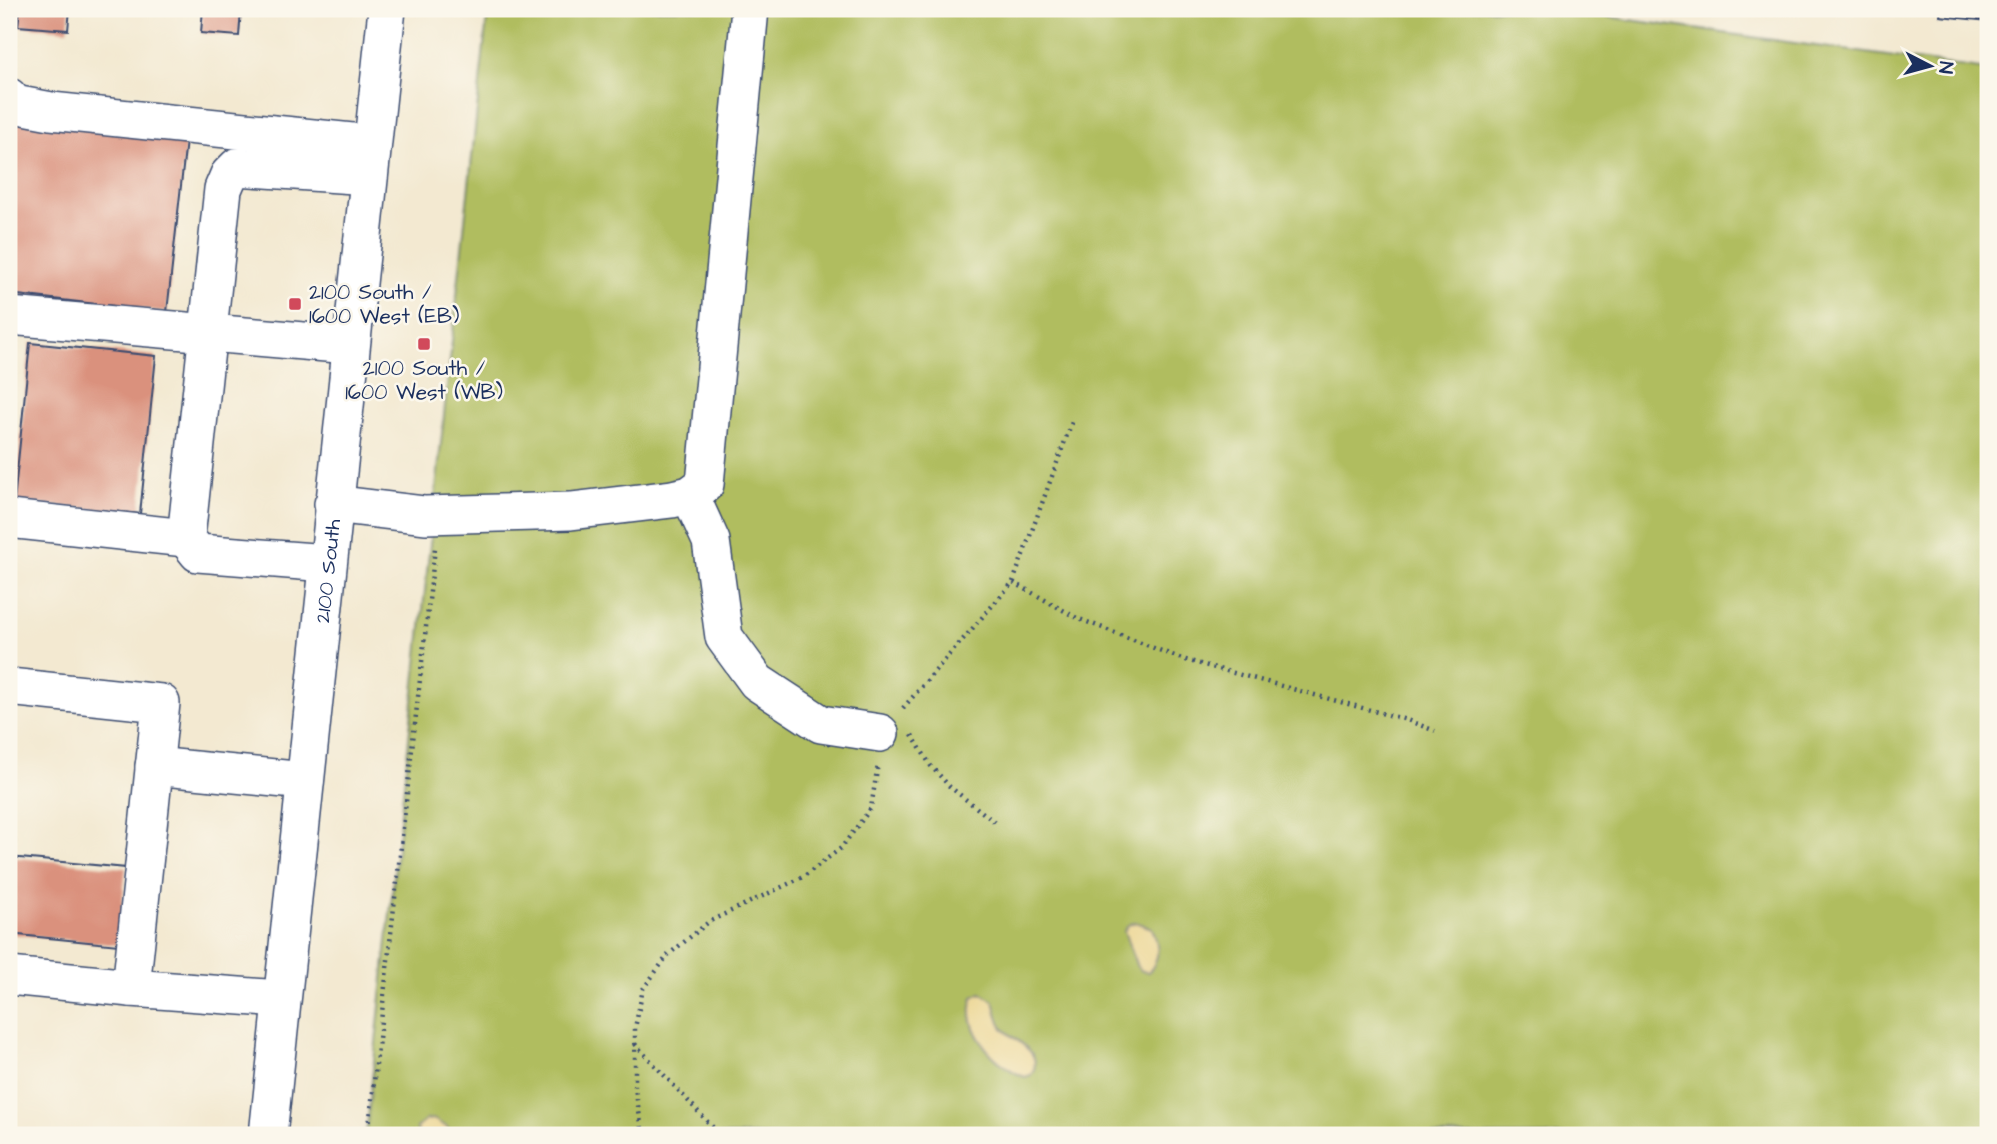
<svg xmlns="http://www.w3.org/2000/svg" width="1997" height="1144" viewBox="0 0 1997 1144" font-family="'Architects Daughter',sans-serif">
  <style>
    .green { fill: #b0bd5f; stroke: #66765e; stroke-width: 2 }
    .sand { fill: #eeda9e; stroke: #84847e; stroke-width: 2 }
    .building { fill: #da917d }
    .lines { fill: none; stroke-linecap: round; stroke-linejoin: round }
    .minor-casing { stroke: #3b4b6f; stroke-width: 40 }
    .path { stroke: #3b4b6f; stroke-width: 4.5; stroke-dasharray: 2 5; stroke-linecap: butt }
    .minor { stroke: #fff; stroke-width: 37 }
    .poi-dot { fill: #d1495b; stroke: #fbf7ec; stroke-width: 2.5 }
    .labels { text-anchor: middle; stroke-width: 5; stroke-linejoin: round; paint-order: stroke }
    .poi-label { font-size: 21px; fill: #1b2f5e; stroke: #fbf7ec; text-anchor: start }
    .street-label { font-size: 21px; fill: #1b2f5e; stroke: #fbf7ec }
  </style>
  <rect width="100%" height="100%" fill="#fbf7ec"/>
  <filter id="ink" filterUnits="userSpaceOnUse"><feTurbulence type="fractalNoise" baseFrequency=".0143" numOctaves="2"/><feDisplacementMap in="SourceGraphic" scale="14" xChannelSelector="R" yChannelSelector="G"/><feConvolveMatrix kernelMatrix="1 2 1 2 8 2 1 2 1" color-interpolation-filters="sRGB"/></filter>
  <filter id="wash" filterUnits="userSpaceOnUse"><feTurbulence type="fractalNoise" baseFrequency=".00686" numOctaves="4" result="noise"/><feDisplacementMap in="SourceGraphic" scale="28" xChannelSelector="R" yChannelSelector="G"/><feGaussianBlur stdDeviation="1.57" result="paint"/><feColorMatrix in="noise" values="0 0 0 0 0 0 0 0 0 0 0 0 0 0 0 0 0 1.4 0 .05"/><feComposite in="paint" operator="in"/></filter>
  <g filter="url(#wash)">
    <rect width="100%" height="100%" fill="#f3e9d1"/>
    <!-- green -->
    <polygon class="green" points="488,9 1551,9 1988,70 1988,1135 366,1135"/>
    <!-- sand -->
    <g class="sand">
      <path d="M 1135,922 L 1152,928 C 1158,942 1162,960 1148,972 L 1142,971 L 1137,967 L 1124,931 L 1128,925 Z"/>
      <path d="M 981,993 L 994,1001 C 996,1009 998,1020 1003,1028 C 1015,1042 1046,1052 1031,1075 L 1025,1077 C 996,1066 962,1031 973,997 Z"/>
      <polygon points="433,1119 447,1127 452,1135 418,1135 417,1128 426,1120"/>
    </g>
    <g id="blocks">
      <!-- building -->
      <g class="building">
        <polygon points="20,9 70,9 68,30 18,26"/>
        <polygon points="203,9 241,9 239,36 201,33"/>
        <polygon points="1941,9 1988,9 1988,21 1940,16"/>
        <polygon points="9,121 186,140 167,312 9,294"/>
        <polygon points="30,343 156,356 140,514 14,502"/>
        <polygon points="9,857 126,868 118,945 9,934"/>
      </g>
    </g>
  </g>
  <g filter="url(#ink)">
    <use href="#blocks" fill-opacity="0" stroke="#3b4b6f" stroke-width="2"/>
    <g class="lines">
      <!-- minor casing -->
      <g class="minor-casing">
        <g id="minor">
          <polyline points="9,97 14,104 51,111 372,144"/>
          <polyline points="9,316 350,345"/>
          <polyline points="690,495 711,541 724,637 757,682 821,724 880,733"/>
          <polyline points="333,504 425,515 571,511 672,499 690,495 705,484 750,9"/>
          <polyline points="9,519 186,538"/>
          <polyline points="327,563 198,553 186,538 223,189 229,175 237,167 369,176"/>
          <polyline points="9,687 161,703 131,988"/>
          <polyline points="154,766 305,781"/>
          <polyline points="9,976 131,988 281,999"/>
          <path id="s1" d="M 268,1135 L 387,9"/>
        </g>
      </g>
      <!-- path -->
      <g class="path">
        <polyline points="1013,582 1072,422"/>
        <polyline points="903,708 1013,582 1077,618 1182,659 1407,720 1435,731"/>
        <polyline points="912,735 931,766 950,787 996,823"/>
        <polyline points="635,1044 720,1135"/>
        <polyline points="368,1135 435,548"/>
        <polyline points="643,1135 635,1088 635,1028 643,989 668,955 710,921 803,877 841,848 871,808 878,764"/>
      </g>
      <!-- minor -->
      <use href="#minor" class="minor"/>
    </g>
  </g>
  <!-- markers -->
  <g class="poi-dot">
    <rect x="288" y="297" width="14" height="14" rx="3.5"/>
    <rect x="417" y="337" width="14" height="14" rx="3.5"/>
  </g>
  <g class="labels">
    <!-- poi labels -->
    <g class="poi-label">
      <text x="309" y="299">2100 South /<tspan x="309" dy="24">1600 West (EB)</tspan></text>
      <text x="424" y="375" text-anchor="middle">2100 South /<tspan x="424" dy="24">1600 West (WB)</tspan></text>
    </g>
    <!-- street labels -->
    <g class="street-label">
      <text dy="7" stroke="none"><textPath href="#s1" startOffset="567">2100 South</textPath></text>
    </g>
  </g>
  <!-- margin -->
  <rect width="1997" height="1144" fill="none" stroke="#fbf7ec" stroke-width="35"/>
  <!-- north arrow -->
  <g transform="translate(1930 66) rotate(96)" stroke="#fbf7ec" stroke-width="5" paint-order="stroke">
  <path d="M0-5L12 26L0 18L-12 26Z" fill="#1b2f5e"/>
  <text y="-10" font-size="19" font-weight="bold" text-anchor="middle" fill="#1b2f5e">N</text>
  </g>
</svg>
